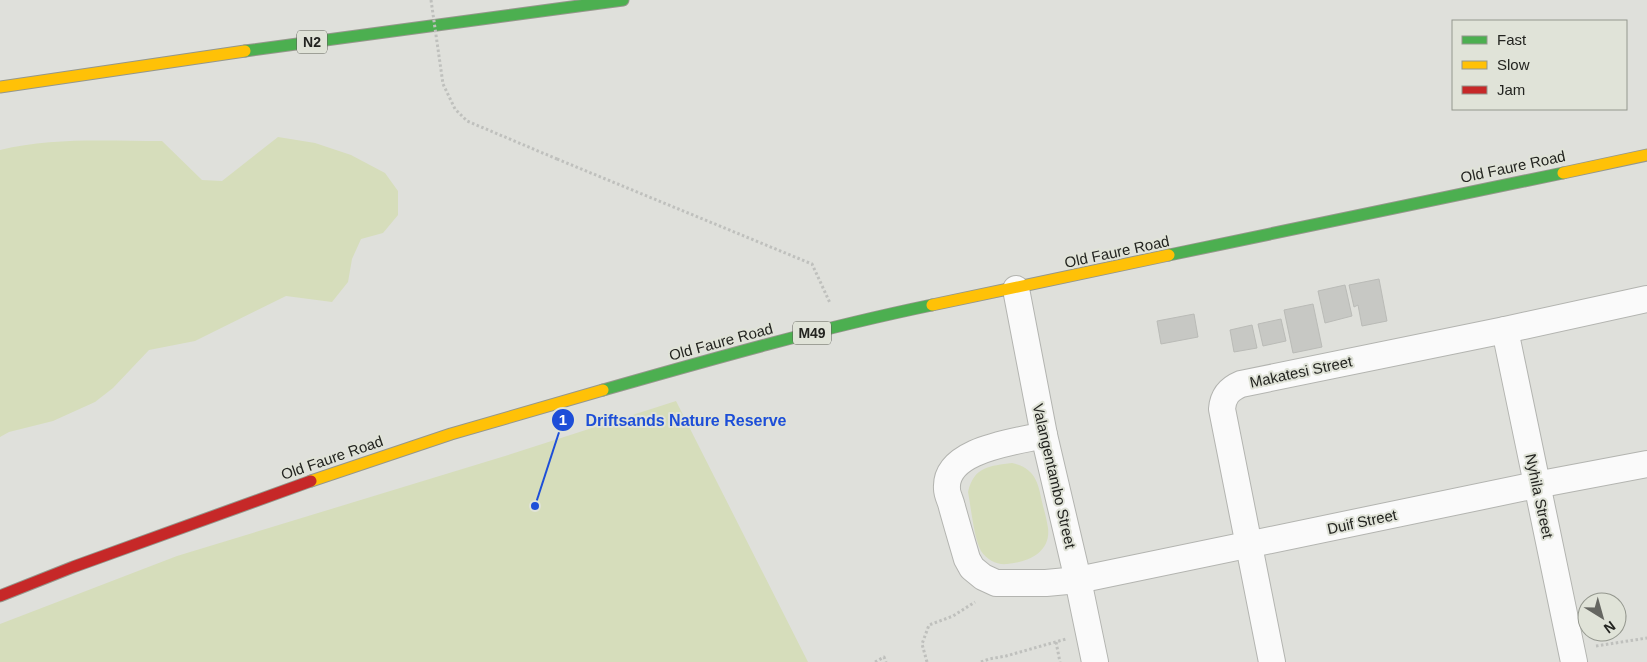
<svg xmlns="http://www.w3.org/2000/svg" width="1647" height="662" viewBox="0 0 1647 662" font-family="Helvetica,sans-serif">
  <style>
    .green { fill: #d6ddbb }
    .building { fill: #c7c8c4; stroke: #babbb7 }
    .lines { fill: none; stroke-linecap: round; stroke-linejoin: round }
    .street-casing { stroke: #b3b4b0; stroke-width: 28 }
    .fast-casing { stroke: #95978c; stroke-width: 13 }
    .slow-casing { stroke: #95978c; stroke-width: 13 }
    .jam-casing { stroke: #95978c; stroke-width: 13 }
    .path { stroke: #bfc0bd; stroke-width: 3; stroke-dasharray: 2.5 2.5; stroke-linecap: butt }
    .street { stroke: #fafafa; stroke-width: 26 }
    .fast { stroke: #4caf50; stroke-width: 11 }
    .slow { stroke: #ffc107; stroke-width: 11 }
    .jam { stroke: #c62828; stroke-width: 11 }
    .path-bridge { stroke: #bfc0bd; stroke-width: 3; stroke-dasharray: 2.5 2.5; stroke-linecap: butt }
    .labels { text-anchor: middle; stroke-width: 4; stroke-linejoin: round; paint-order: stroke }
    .shield { fill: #e0e3d8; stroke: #5c5d57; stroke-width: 1 }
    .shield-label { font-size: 14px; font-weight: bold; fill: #232420 }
    .street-label { font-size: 15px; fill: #232420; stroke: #e0e3d8 }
    .leader { fill: none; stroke: #1d4ed8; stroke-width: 2 }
    .callout-dot { fill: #1d4ed8; stroke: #e0e3d8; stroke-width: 2 }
    .mark-label { font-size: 15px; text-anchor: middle; font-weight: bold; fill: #fff }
    .callout-label { font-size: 16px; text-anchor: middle; font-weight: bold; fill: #1d4ed8; stroke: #e0e3d8; stroke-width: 4; stroke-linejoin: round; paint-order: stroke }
  </style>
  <rect width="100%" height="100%" fill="#dfe0db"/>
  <!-- green -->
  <g class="green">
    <path d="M 278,137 L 315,143 L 351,155 L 385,173 L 398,191 L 398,215 L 383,233 L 361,239 L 352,259 L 348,282 L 332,302 L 286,296 L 195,341 L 149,350 L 113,388 L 95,402 L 53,421 L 9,432 L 0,437 L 0,150 C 52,137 108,141 162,141 L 202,180 L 222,181 Z"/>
    <polygon points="676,401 808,662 0,662 0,624 177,556 505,456"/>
    <path d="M 1012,463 C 1037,469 1038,484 1043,506 C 1045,513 1047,521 1048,528 C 1051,553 1027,562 1007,564 C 997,565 987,560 981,551 C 974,539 971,507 968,492 C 974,466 990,466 1012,463 Z"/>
  </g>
  <!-- building -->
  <g class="building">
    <polygon points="1379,279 1387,321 1362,326 1358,305 1354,307 1349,285"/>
    <polygon points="1345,285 1352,316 1325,323 1318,291"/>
    <polygon points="1313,304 1322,347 1293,353 1284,310"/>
    <polygon points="1194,314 1198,337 1161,344 1157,321"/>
    <polygon points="1281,319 1286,341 1263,346 1258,324"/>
    <polygon points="1252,325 1257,348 1234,352 1230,330"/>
  </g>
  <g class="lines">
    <!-- street casing -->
    <g class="street-casing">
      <g id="street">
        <polyline points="1016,289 1044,435 1078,580 1095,662"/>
        <polyline points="1505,330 1574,662"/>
        <path d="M 1044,435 C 1016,442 944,449 947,489 C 947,495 951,501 952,507 C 957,525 962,542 967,559 L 972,568 L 983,577 L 996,583 L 1046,583 L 1078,580 L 1536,485 L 1647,464"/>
        <path d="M 1272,662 L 1222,409 C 1223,396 1229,389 1241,384 L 1505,330 L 1647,299"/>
      </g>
    </g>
    <!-- fast casing -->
    <g class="fast-casing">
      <g id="fast">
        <polyline points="245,51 623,0"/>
        <polyline points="1169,255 1563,173"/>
        <path d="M 603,390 C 712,359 821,328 932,305"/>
      </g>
    </g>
    <!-- slow casing -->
    <g class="slow-casing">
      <g id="slow">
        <polyline points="0,87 245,51"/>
        <polyline points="1563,173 1647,155"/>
        <polyline points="932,305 1169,255"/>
        <polyline points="311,481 451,434 603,390"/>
      </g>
    </g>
    <!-- jam casing -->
    <g class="jam-casing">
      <polyline id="jam" points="0,596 73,567 311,481"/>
    </g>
    <!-- path -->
    <g class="path">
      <polyline points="557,159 812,264 830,303"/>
      <polyline points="1056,642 1060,662"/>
      <polyline points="1596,646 1647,638"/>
      <polyline points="875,662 884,657 886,662"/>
      <polyline points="927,662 922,644 929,625 953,616 975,602"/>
      <polyline points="981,662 989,659 1006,656 1066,639"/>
    </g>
    <!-- street -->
    <use href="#street" class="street"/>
    <!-- fast -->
    <use href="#fast" class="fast"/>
    <!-- slow -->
    <use href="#slow" class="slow"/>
    <!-- jam -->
    <use href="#jam" class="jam"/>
    <!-- path-bridge -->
    <polyline class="path-bridge" points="431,0 443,84 455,109 467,121 557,159"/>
  </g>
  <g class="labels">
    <!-- shield labels -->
    <g class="shield">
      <rect x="297" y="30.5" width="30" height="23" rx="4"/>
      <rect x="793" y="321.5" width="38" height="23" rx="4"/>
    </g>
    <g class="shield-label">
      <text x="312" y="47">N2</text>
      <text x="812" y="338">M49</text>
    </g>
    <!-- street labels -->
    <g class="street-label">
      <text transform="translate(1513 167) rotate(-12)" y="5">Old Faure Road</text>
      <text transform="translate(1117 252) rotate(-12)" y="5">Old Faure Road</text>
      <text transform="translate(721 342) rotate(-15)" y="5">Old Faure Road</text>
      <text transform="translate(1301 372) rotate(-12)" y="5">Makatesi Street</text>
      <text transform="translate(332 458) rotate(-19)" y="5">Old Faure Road</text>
      <text transform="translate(1054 476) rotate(77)" y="5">Valangentambo Street</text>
      <text transform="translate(1539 496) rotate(78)" y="5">Nyhila Street</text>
      <text transform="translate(1362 522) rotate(-12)" y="5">Duif Street</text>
    </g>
  </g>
  <!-- callouts -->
  <path class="leader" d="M535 506L563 420"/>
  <g class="callout-dot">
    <circle cx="535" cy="506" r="5"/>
    <circle cx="563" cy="420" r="12"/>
  </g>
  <g class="mark-label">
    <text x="563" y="425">1</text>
  </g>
  <g class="callout-label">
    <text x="686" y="426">Driftsands Nature Reserve</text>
  </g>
  <!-- legend -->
  <rect x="1452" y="20" width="175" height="90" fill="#e0e3d8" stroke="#94978e"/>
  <rect x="1462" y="36" width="25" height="8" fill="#4caf50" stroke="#94978e"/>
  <text x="1497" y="45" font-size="15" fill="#232420">Fast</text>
  <rect x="1462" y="61" width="25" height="8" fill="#ffc107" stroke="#94978e"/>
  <text x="1497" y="70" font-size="15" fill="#232420">Slow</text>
  <rect x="1462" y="86" width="25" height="8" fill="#c62828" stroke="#94978e"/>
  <text x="1497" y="95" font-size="15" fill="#232420">Jam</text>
  <!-- north arrow -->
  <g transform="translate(1602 617) rotate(143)"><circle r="24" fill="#e0e3d8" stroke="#94978e"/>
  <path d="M0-4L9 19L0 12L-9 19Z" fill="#656661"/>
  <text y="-8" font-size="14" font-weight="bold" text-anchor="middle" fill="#232420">N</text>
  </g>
</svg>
